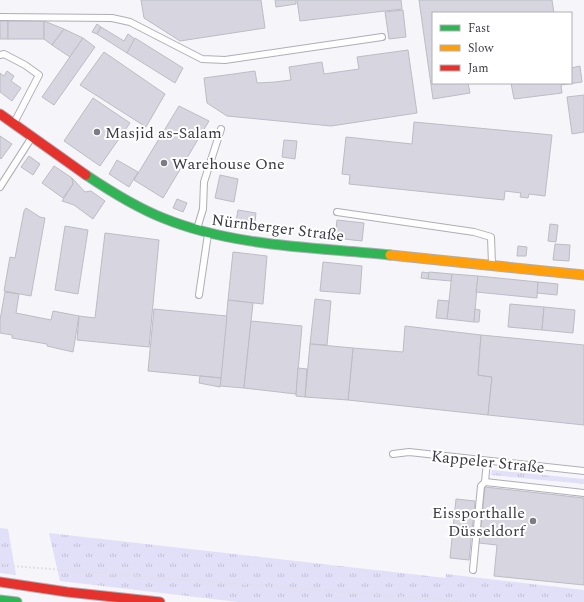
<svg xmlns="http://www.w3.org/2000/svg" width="584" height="602" viewBox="0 0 584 602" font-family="Spectral,serif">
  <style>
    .grass { fill: url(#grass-tufts) }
    .building { fill: #d7d6e0; stroke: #bcbcc4 }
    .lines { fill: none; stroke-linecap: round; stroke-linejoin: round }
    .lane-casing { stroke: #afaeb6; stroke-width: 8 }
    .fast-casing { stroke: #afaeb6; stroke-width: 11 }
    .slow-casing { stroke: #afaeb6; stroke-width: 11 }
    .jam-casing { stroke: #afaeb6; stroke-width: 11 }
    .path { stroke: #e1e1e3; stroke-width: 2; stroke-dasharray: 2 2; stroke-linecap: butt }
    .lane { stroke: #fefefe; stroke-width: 6 }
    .fast { stroke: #30b455; stroke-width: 9 }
    .slow { stroke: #ff9f0a; stroke-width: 9 }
    .jam { stroke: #e5322d; stroke-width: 9 }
    .poi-dot { fill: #7c7b86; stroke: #fff; stroke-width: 1.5 }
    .labels { text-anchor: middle; stroke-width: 4; stroke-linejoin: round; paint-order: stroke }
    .poi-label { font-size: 16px; fill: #3b3947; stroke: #fff; text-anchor: start }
    .street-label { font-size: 16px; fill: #3b3947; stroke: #fff }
  </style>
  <defs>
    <pattern id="grass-tufts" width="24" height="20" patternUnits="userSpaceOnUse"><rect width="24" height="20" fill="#e2dff9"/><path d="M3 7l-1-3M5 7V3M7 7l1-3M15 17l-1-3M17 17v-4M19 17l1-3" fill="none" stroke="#c3c0d7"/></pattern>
  </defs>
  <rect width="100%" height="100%" fill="#f5f5fa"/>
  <!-- grass -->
  <g class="grass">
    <polygon points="492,470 584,479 584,484 491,475"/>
    <polygon points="0,528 8,529 16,575 0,573"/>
    <polygon points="49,533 446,578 446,574 584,590 584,602 238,602 60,581"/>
  </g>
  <!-- building -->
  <g class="building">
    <polygon points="141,0 261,0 265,28 180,41 144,18"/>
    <polygon points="275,0 296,0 296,4 276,7"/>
    <polygon points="297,0 401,0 402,9 300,21"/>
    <polygon points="419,0 552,0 554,13 433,13 433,83 468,83 470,93 433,99"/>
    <polygon points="403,10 406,37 389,39 385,12"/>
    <rect x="0" y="21" width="8" height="18"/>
    <rect x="8" y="21" width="36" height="18"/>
    <polygon points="44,21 64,29 52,45 44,39"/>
    <polygon points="97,24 101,27 97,34 92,32"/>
    <polygon points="101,27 124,41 128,34 135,39 127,53 97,34"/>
    <polygon points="64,29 83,38 70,57 52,45"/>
    <polygon points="83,38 95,47 54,105 42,97"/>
    <polygon points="135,38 183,68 175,83 127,53"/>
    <polygon points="408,50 417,113 331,126 227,116 207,103 204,78 255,71 257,83 275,82 291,80 289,67 322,62 324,74 359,69 357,57"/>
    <polygon points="104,52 165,94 146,127 80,85"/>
    <polygon points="580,66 582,82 561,85 562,93 514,99 511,83 571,83 571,68"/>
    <polygon points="7,71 14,76 11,81 21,88 12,101 0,92 0,73 4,76"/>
    <polygon points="584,95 584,132 572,134 567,97"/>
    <polygon points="93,98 130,123 100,166 64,141"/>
    <polygon points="179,106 209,121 163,198 134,180"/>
    <polygon points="414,122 552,135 545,196 529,194 528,198 520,197 521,193 505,191 504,200 349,184 350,175 342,174 346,137 412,144"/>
    <polygon points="0,136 12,144 1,159 0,158"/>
    <polygon points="284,140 297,141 295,159 282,157"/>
    <polygon points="29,156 40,164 33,175 21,167"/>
    <polygon points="117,160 138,172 129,187 109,174"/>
    <polygon points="54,166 72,178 73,184 63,198 42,183"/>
    <polygon points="220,175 238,179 234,202 215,198"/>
    <polygon points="72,178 85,192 91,191 105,201 93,219 74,205 62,201 73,184"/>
    <polygon points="177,199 187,203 183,212 173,208"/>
    <polygon points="26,208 40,217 45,218 31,296 4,291 10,257 15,258 24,211"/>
    <polygon points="238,210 256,213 254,230 235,227"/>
    <polygon points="337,220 364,223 362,241 335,238"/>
    <polygon points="550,224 558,225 556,242 548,241"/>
    <polygon points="65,226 88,230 78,294 55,290"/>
    <polygon points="105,233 159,240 149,347 77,340 79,316 95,318"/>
    <polygon points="555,244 570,245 569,261 553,260"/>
    <polygon points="518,246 527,247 526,256 517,256"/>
    <polygon points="233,252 267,256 263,304 228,300"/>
    <polygon points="323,262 362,266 360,294 320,291"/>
    <polygon points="422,272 429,273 428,279 421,278"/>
    <polygon points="429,272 452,274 451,281 428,279"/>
    <polygon points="452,274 478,276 474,322 447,319"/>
    <polygon points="478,276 538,282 537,298 476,292"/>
    <polygon points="538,282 558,284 557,295 537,293"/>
    <polygon points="5,292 19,294 16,313 51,320 53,311 79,316 73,352 47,346 47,344 12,338 12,335 0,333 0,320"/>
    <polygon points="315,299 331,301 327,345 310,344"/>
    <polygon points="228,300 253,303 244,388 220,386"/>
    <polygon points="438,300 449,301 447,319 436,318"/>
    <polygon points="510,304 544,307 542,330 508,327"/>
    <polygon points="544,307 575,310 573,333 542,330"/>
    <polygon points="154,309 227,316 221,378 148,371"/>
    <polygon points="475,309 480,310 479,322 474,322"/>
    <polygon points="251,321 302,326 296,394 244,388"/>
    <polygon points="405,326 481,335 478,375 492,377 488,415 348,400 353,348 403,352"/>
    <polygon points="481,335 584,345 584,425 488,415 492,377 478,375"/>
    <polygon points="310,344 353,348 348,400 305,397"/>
    <polygon points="298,368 307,369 305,397 296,396"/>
    <polygon points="200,376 221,378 220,387 199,383"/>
    <polygon points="485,487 584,498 584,585 494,576 497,545 479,543"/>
    <polygon points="456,499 475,501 469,560 450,558"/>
  </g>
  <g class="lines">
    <!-- lane casing -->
    <g class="lane-casing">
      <g id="lane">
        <polyline points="0,17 112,18 130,22 202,59 225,60 382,37"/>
        <polyline points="0,55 4,54 25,65 39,75 14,123"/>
        <polyline points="0,187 32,137"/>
        <polyline points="337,212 474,232 491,237 492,264"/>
        <polyline points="197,229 203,209 204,182 221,129"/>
        <polyline points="199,295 208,234"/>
        <polyline points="393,454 409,452 584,471"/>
        <polyline points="485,482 584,493"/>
        <polyline points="473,570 481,486 485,482 487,461"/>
      </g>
    </g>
    <!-- fast casing -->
    <g class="fast-casing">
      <g id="fast">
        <path d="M 86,175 C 110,191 135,207 163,218 C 234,247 314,247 390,255"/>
        <polyline points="0,600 17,602"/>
      </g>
    </g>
    <!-- slow casing -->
    <g class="slow-casing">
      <polyline id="slow" points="390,255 584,275"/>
    </g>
    <!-- jam casing -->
    <g class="jam-casing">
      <g id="jam">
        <polyline points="0,114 86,175"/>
        <polyline points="0,582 67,592 160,602"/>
      </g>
    </g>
    <!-- path -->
    <g class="path">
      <polyline points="0,563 7,565"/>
      <polyline points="13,566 467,602"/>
    </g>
    <!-- lane -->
    <use href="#lane" class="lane"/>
    <!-- fast -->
    <use href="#fast" class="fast"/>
    <!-- slow -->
    <use href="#slow" class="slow"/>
    <!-- jam -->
    <use href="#jam" class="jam"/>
  </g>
  <!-- markers -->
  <g class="poi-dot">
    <circle cx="97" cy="132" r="4"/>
    <circle cx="164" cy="163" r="4"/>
    <circle cx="533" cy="521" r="4"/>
  </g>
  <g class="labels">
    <!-- poi labels -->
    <g class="poi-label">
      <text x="105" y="138">Masjid as-Salam</text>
      <text x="172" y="169">Warehouse One</text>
      <text x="525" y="518" text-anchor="end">Eissporthalle<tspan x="525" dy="18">Düsseldorf</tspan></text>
    </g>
    <!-- street labels -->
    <g class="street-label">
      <text transform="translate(278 227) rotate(7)" y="6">Nürnberger Straße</text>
      <text transform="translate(488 461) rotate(6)" y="6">Kappeler Straße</text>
    </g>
  </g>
  <!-- legend -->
  <rect x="432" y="12" width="140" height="72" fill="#ffffff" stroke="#b1b0b5"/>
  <rect x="440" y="25" width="20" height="6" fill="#30b455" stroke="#b1b0b5"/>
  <text x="468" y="32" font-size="12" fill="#3b3947">Fast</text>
  <rect x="440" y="45" width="20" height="6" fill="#ff9f0a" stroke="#b1b0b5"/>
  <text x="468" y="52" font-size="12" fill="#3b3947">Slow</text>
  <rect x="440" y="65" width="20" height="6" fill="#e5322d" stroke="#b1b0b5"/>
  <text x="468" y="72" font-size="12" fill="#3b3947">Jam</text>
</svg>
